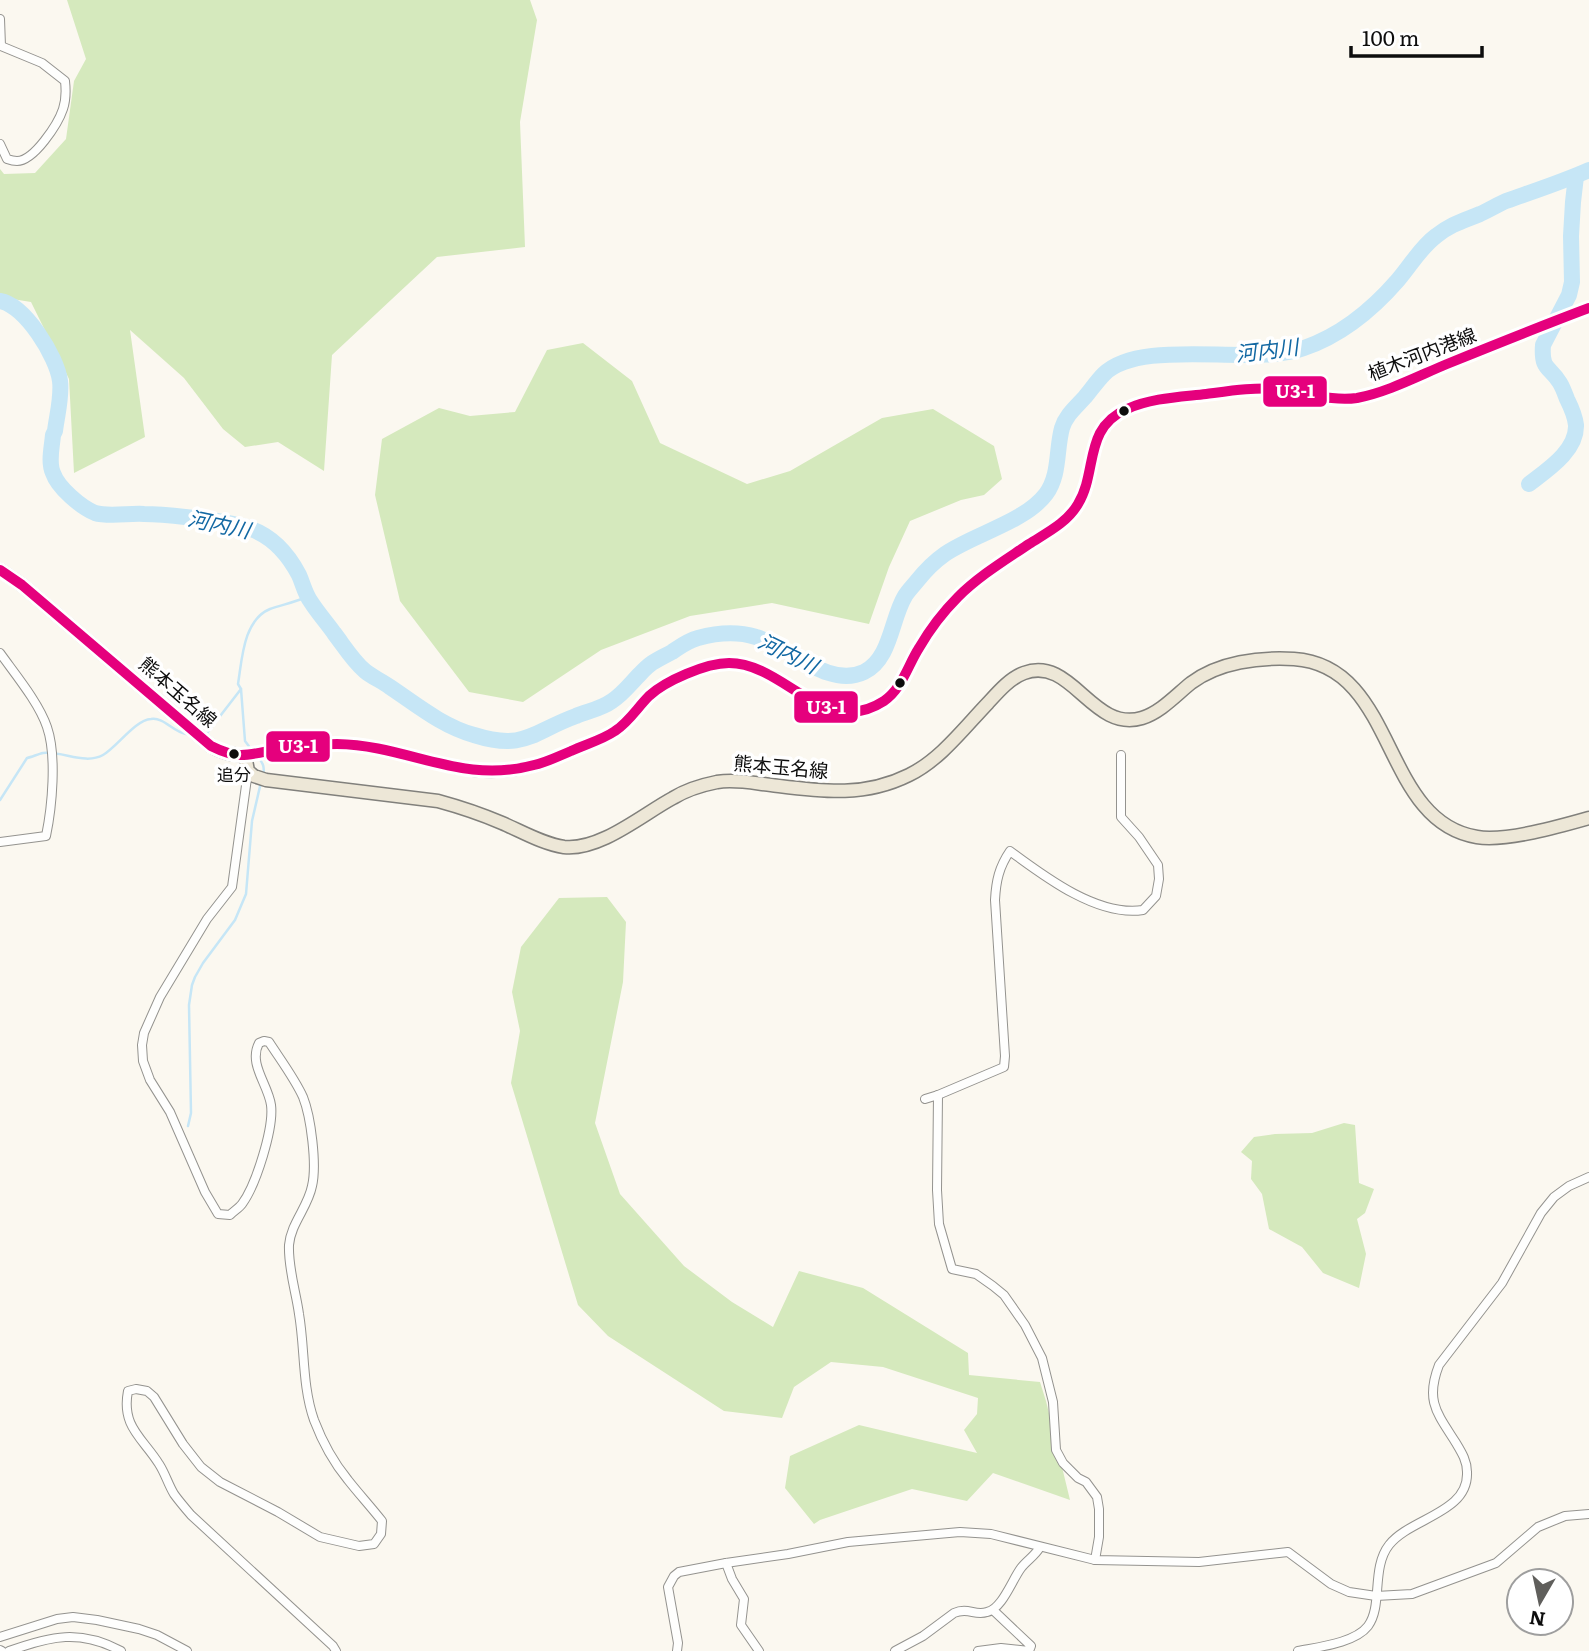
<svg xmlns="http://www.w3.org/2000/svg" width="1589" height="1651" viewBox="0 0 1589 1651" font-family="Literata,'Noto Sans JP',serif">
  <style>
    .forest { fill: #d5e9bd }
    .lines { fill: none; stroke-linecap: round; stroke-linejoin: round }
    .stream { stroke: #c6e6f6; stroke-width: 2.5 }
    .river { stroke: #c6e6f6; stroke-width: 16 }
    .street-casing { stroke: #94938f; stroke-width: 10 }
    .secondary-casing { stroke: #8b8986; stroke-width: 13 }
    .primary-casing { stroke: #81807c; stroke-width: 15 }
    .street { stroke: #fefefd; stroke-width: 8 }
    .secondary { stroke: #f5f3e8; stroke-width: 10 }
    .primary { stroke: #ede7d7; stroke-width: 12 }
    .bus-1-casing { stroke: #fff; stroke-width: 16 }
    .bus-1 { stroke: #e5007d; stroke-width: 10 }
    .bus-dot { fill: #0d0d0d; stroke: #fff; stroke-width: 2.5 }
    .labels { text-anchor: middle; stroke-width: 7; stroke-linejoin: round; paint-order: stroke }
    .bus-label { font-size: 17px; fill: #0d0d0d; stroke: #fff }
    .street-label { font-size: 19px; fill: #0d0d0d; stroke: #fff }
    .water-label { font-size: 21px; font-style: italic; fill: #1268a3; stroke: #fff }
    .line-badge { stroke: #fff; stroke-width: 2.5 }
    .badge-label { font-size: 19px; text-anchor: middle; font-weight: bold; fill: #fff }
  </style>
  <rect width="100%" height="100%" fill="#fbf8f0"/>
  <!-- forest -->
  <g class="forest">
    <polygon points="67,0 530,0 537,20 520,122 525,247 437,257 332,355 324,471 278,442 245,447 223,429 184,378 130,330 145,437 74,473 69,379 31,302 0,297 0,169 4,174 35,173 66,139 74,81 86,59"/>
    <polygon points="583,343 632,381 660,443 747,484 790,471 882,418 933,409 994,446 1002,479 984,495 961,500 910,521 889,567 869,624 772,603 690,616 601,650 523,702 469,692 400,601 375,495 382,439 439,408 470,416 515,412 547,350"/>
    <polygon points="607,897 626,922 623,982 595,1123 620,1194 684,1266 732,1302 773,1327 799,1271 863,1288 968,1353 969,1375 1040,1382 1046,1401 1070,1500 993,1473 967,1501 912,1489 820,1520 814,1524 785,1488 790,1456 859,1425 977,1453 964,1430 977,1414 978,1398 883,1367 831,1362 794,1387 782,1418 724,1411 608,1336 578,1305 511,1083 520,1031 512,992 521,947 559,898"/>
    <polygon points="1344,1123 1355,1125 1359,1183 1374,1189 1365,1213 1357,1219 1366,1254 1359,1288 1323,1273 1302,1247 1269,1229 1262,1194 1251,1179 1252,1161 1241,1152 1254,1137 1275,1134 1312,1133"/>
  </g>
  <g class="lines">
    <!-- stream -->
    <g class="stream">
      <polyline points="207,733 241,689"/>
      <path d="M 251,749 L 245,741 L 241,689 L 238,684 C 242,660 243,620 270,609 C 282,605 295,602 307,597"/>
      <path d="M 258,757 C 263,763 265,767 263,776"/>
      <path d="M 0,800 L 27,758 C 32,757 38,754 43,753 C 63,751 85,765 103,755 C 117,747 135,720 151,719 C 164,717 173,732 186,734"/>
      <polyline points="188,1126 191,1113 189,1005 192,985 195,977 203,963 235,920 246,894 252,821 261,782"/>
    </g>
    <!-- river -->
    <g class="river">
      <path d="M 0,301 C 25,305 57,357 60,381 C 62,397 57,415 55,431 L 53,435 C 52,447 48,462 53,473 C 58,488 81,507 95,513 C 108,517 130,513 144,514 C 164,514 183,517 203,519 C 219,521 236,523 251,529 C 273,537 288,554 299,575 C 303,584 305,594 311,602 C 318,613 327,623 334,633 C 344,646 353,661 365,671 C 372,677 382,681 390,687 C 417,705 442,726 474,735 C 525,751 532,732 576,716 C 588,711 601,709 612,701 C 623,694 631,683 640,674 C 652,661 657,660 672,652 C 681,646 687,641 698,638 C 716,633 737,631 756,637 C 789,646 828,689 864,672 C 891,659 891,619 905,596 C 908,591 913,586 917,581 C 925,571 935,561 945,554 C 974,534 1025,522 1046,494 C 1060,475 1056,450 1062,428 C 1066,415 1076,407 1085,397 C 1091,390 1097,381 1104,374 C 1142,337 1253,367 1304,348 C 1342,335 1372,310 1398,280 C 1411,265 1420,248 1436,236 C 1451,224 1463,221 1480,214 C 1489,210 1497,205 1506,201 C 1534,191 1562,182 1589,170"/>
      <path d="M 1529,484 C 1547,470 1577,451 1576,425 C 1575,416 1571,407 1567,399 C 1565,394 1563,388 1560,383 C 1550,366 1541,371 1543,345 L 1569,295 L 1572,282 L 1571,236 L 1573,202 L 1576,176"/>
    </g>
    <!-- street casing -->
    <g class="street-casing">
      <g id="street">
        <path d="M 0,19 L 1,46 L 42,63 L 65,81 C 66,90 66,100 63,109 C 58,124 34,161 17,161 C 14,161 10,160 7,159 L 0,144"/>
        <path d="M 0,653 C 15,674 39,703 47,727 C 57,756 52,807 46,836 L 0,842"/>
        <path d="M 248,771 L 232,887 L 207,919 L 160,997 L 144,1033 L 142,1045 L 143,1061 L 150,1080 L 170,1112 L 205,1192 L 218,1214 L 230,1215 C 234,1211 239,1208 242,1204 C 256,1185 274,1128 271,1105 C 268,1084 248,1064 259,1043 L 264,1041 L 269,1042 C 280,1059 295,1079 303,1097 C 311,1117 317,1165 312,1186 C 308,1207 291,1223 289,1245 C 288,1268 296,1292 299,1314 C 305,1349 302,1386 314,1420 C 322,1441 334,1463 348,1480 C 359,1494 371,1507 382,1521 L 381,1534 L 374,1544 L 359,1546 L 320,1537 L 278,1512 L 220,1482 L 201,1467 L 183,1444 L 154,1397 L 147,1391 L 136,1389 L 128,1391 C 121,1427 143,1438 159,1464 C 165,1473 168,1484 174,1494 C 179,1501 185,1508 191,1515 L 333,1646 L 336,1651"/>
        <polyline points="938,1095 937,1190 939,1224 952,1269 976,1274 993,1286 1004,1295 1025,1325 1042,1358 1053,1402 1056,1450 1063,1463 1078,1478 1086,1482 1097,1497 1099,1509 1099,1537 1095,1560"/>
        <path d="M 925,1099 L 938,1095 L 1004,1067 L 1005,1056 L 995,900 C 996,881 999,867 1010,851 C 1045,877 1098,917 1143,910 L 1156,896 L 1159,879 L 1158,865 L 1139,837 L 1121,817 L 1121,755"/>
        <polyline points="726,1563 732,1579 744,1599 741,1625 759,1651"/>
        <polyline points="0,1637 57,1619 73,1617 97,1620 139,1629 157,1635 187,1651"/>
        <polyline points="0,1650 2,1651"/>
        <path d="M 9,1651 C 51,1636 80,1629 121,1651"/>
        <polyline points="677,1651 678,1643 668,1587 674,1576 679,1572 726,1563 788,1554 848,1542 960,1532 991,1534 1095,1560 1199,1562 1288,1552 1331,1584 1349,1592 1376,1596 1412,1594 1496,1563 1538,1527 1565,1516 1589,1514"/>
        <path d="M 895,1651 L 923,1636 L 954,1613 C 968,1607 975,1616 987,1612 C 1002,1609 1012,1580 1021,1568 C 1027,1560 1035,1556 1040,1547"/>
        <polyline points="978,1651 1001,1648 1029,1651 1031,1646 993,1610"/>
        <path d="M 1298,1651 C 1318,1647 1355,1643 1368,1626 C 1383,1606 1371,1568 1389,1545 C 1410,1518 1469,1513 1467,1472 C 1467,1461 1462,1453 1456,1443 C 1437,1413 1425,1401 1439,1365 L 1502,1283 L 1541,1213 L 1554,1197 L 1569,1186 L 1589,1177"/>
      </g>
    </g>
    <!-- secondary casing -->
    <g class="secondary-casing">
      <path id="secondary" d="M 245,755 C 281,749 319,741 354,745 C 421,752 470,787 539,764 C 551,760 563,754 575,749 C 590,743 605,739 618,729 C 631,720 639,706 650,695 C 663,682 711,663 729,663 C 779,660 810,726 866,709 C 875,706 886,701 893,693 C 901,685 906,670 912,659 C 922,641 934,623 948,608 C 972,580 1004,561 1034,541 C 1049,531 1067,521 1077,507 C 1096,478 1084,436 1115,415 C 1138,399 1187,397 1214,393 C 1235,391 1256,388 1277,389 C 1300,391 1323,399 1347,399 C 1367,399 1409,380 1429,372 C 1482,350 1535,328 1589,308"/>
    </g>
    <!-- primary casing -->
    <g class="primary-casing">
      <path id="primary" d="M 0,570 L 22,585 L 211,746 C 223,753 232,755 245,755 L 248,771 L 254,776 L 266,780 L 438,801 C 460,807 481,814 502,823 C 521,831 543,844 564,847 C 600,851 643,814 673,798 C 686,790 702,785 717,782 C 735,779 753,783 771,785 C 820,791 863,798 909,775 C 940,760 964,728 988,703 C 998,692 1010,678 1024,673 C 1072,655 1092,733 1142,718 C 1161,712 1176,695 1191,683 C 1219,662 1259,657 1294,659 C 1398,666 1380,821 1477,837 C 1505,842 1561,826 1589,818"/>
    </g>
    <!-- street -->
    <use href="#street" class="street"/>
    <!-- secondary -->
    <use href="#secondary" class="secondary"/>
    <!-- primary -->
    <use href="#primary" class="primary"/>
    <!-- bus-1 casing -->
    <g class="bus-1-casing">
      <path id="bus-1" d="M 0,570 L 22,585 L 211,746 C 221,751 230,755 241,755 C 252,755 263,752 273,750 C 294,747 316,744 337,744 C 408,745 461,785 534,765 C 547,762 559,756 571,751 C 586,744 602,740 615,731 C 629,722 637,708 649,696 C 665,681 706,663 729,663 C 785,663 824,740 884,701 C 902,689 908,665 919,648 C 930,629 943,612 958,597 C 979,576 1004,561 1029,544 C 1046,533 1067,523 1078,504 C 1098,471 1083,428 1127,409 C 1151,398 1180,397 1206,394 C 1229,391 1254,387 1278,389 C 1304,391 1330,402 1357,398 C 1388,392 1418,376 1447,364 C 1494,345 1541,326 1589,308"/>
    </g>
    <!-- bus-1 -->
    <use href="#bus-1" class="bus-1"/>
  </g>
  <!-- markers -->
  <g class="bus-dot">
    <circle cx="1124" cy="411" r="6"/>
    <circle cx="900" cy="683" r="6"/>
    <circle cx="234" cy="754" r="6"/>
  </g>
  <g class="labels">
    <!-- bus labels -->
    <g class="bus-label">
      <text x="234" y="781">追分</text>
    </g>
    <!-- street labels -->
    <g class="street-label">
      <text transform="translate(1422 354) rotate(-21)" y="7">植木河内港線</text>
      <text transform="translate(178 692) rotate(41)" y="7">熊本玉名線</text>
      <text transform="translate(781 767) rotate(5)" y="7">熊本玉名線</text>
    </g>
    <!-- water labels -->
    <g class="water-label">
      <text transform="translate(1267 351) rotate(-7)" y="7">河内川</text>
      <text transform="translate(219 525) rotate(12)" y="7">河内川</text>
      <text transform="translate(788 654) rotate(26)" y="7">河内川</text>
    </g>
  </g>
  <g class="line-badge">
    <rect x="1262" y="375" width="66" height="33" rx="7" fill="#e5007d"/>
    <rect x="793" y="690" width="66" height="34" rx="7" fill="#e5007d"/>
    <rect x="265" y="730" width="66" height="33" rx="7" fill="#e5007d"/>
  </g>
  <g class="badge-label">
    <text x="1295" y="398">U3-1</text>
    <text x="826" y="714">U3-1</text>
    <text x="298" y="753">U3-1</text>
  </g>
  <!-- north arrow -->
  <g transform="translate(1540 1602) rotate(189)"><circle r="33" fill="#ffffff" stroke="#9e9e9e" stroke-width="2"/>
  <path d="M0-5L12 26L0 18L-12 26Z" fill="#605f5c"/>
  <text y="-10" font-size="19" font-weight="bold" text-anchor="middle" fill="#0d0d0d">N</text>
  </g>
  <!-- scale -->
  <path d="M1351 46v10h131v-10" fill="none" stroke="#0d0d0d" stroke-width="3.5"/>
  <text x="1362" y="46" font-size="21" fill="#0d0d0d" stroke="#ffffff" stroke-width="5" paint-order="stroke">100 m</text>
</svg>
